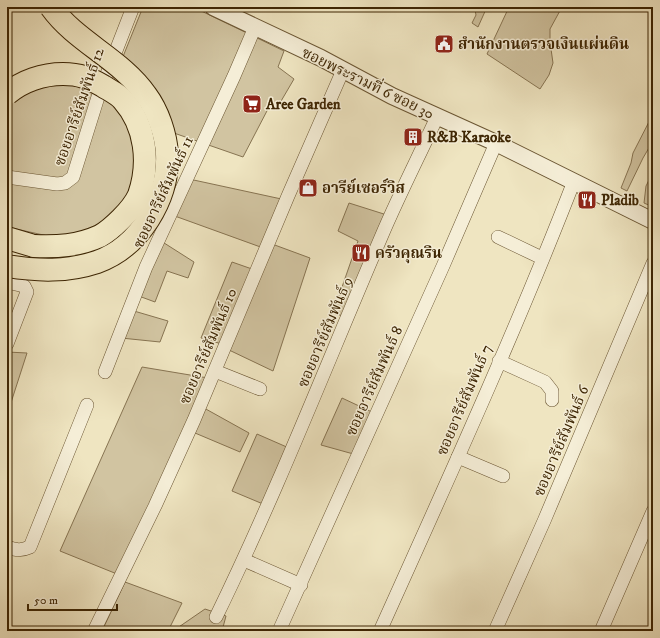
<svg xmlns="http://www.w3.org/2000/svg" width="660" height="638" viewBox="0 0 660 638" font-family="'IM FELL DW Pica','Noto Serif Thai',serif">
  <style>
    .green { fill: #d1c4a1; stroke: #877452 }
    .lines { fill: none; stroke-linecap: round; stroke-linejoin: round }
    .minor-casing { stroke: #6a5532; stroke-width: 14 }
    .tertiary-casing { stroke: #6a5532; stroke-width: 18 }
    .motorway-casing { stroke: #3d2503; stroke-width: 24 }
    .minor { stroke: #f5eed7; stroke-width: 13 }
    .tertiary { stroke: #f5eed7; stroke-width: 16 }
    .motorway { stroke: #efe5c1; stroke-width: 22 }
    .motorway-bridge-casing { stroke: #3d2503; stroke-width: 24; stroke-linecap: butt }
    .motorway-bridge { stroke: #efe5c1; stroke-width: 22 }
    .labels { text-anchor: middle; stroke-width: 3; stroke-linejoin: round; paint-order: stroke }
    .poi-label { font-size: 15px; font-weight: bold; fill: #3d2503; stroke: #f5eed7; text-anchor: start }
    .street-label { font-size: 15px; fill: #3d2503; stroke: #f5eed7 }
  </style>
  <rect width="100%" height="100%" fill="#efe5c1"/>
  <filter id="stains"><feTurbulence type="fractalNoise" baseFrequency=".005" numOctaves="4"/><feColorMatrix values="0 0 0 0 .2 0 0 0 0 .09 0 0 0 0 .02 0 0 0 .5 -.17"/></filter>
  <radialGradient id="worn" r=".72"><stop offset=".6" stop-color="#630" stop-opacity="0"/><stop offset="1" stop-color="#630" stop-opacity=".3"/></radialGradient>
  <!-- green -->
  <g class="green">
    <polygon points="143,7 193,7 284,51 278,67 294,79 277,108 269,107 243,157 171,132 122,59"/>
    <polygon points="469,7 487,7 478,27 472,23 476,15 475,10"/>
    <polygon points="509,7 562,7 550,29 550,42 553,63 549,75 540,89 487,54"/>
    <polygon points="7,84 91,85 123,114 135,135 135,177 120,210 92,231 57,238 7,227"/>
    <polygon points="653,114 653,141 643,158 627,191 621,188 631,163 633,153"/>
    <polygon points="653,172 653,207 644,203 646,186"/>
    <polygon points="189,179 286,200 266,249 172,215"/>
    <polygon points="349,203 387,215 343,316 333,313 358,241 338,231"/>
    <polygon points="161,241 194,262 188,278 167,271 155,302 136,295"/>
    <polygon points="272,244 310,258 273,371 229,350"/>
    <polygon points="232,262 252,269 222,344 201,338"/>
    <polygon points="134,311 168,321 160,342 121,338"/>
    <polygon points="7,352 27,353 7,415"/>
    <polygon points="142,367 208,378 117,574 60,551"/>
    <polygon points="342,398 374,413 357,455 321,445"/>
    <polygon points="204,408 249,433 240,452 195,433"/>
    <polygon points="257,434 289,448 263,504 232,491"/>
    <polygon points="125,582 182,603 168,631 102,631"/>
    <polygon points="205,609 226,616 222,631 173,631"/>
  </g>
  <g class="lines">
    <!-- minor casing -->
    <g class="minor-casing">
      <g id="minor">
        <polyline points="7,177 57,184 65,183 73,177 98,97 133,7"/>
        <polyline points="498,237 542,258"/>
        <polyline points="7,282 24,286 27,292 7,344"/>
        <polyline points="499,361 545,382 552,391 552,400"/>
        <polyline points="215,371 260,389"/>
        <polyline points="105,372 146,267 234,76 255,27"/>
        <polyline points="458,457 503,476"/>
        <path d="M 7,547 C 16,550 21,551 30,547 L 87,405"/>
        <polyline points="244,560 301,585"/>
        <path d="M 216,617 C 277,492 327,363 382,235 C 399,195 419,156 437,117"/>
        <polyline points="94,631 155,506 194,420 288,196 343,70"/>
        <polyline points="279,631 443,266 496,143"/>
        <path d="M 380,631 C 447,482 515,333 574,181"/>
        <polyline points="495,631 544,521 653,263"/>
        <polyline points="601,631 653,511"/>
      </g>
    </g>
    <!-- tertiary casing -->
    <g class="tertiary-casing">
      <polyline id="tertiary" points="213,7 321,58 392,96 496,143 653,221"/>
    </g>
    <!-- motorway casing -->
    <g class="motorway-casing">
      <polyline id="motorway" points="7,238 34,246"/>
    </g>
    <!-- minor -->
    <use href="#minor" class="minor"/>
    <!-- tertiary -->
    <use href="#tertiary" class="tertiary"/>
    <!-- motorway -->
    <use href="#motorway" class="motorway"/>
    <!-- motorway-bridge casing -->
    <g class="motorway-bridge-casing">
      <g id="motorway-bridge">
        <path d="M 7,94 C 22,81 43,74 63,74 C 80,74 89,78 103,86 C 109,90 118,94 123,100 C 146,126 150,163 139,195 C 135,204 128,212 121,219 C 115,225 107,232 100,236 C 78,246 57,247 34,246"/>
        <path d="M 7,266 C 38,271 67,272 97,262 C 139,247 169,199 167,154 C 166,135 158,111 146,95 C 121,59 76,42 51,7"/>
      </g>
    </g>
    <!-- motorway-bridge -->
    <use href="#motorway-bridge" class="motorway-bridge"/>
  </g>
  <!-- icons -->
  <defs>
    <g id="civic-square" transform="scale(1)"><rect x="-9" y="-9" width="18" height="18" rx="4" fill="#8f2418" stroke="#f5eed7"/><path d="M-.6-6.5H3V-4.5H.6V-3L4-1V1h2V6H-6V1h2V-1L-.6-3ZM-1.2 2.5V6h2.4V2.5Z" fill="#fff"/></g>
    <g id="supermarket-square" transform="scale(1)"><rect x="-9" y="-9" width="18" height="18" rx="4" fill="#8f2418" stroke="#f5eed7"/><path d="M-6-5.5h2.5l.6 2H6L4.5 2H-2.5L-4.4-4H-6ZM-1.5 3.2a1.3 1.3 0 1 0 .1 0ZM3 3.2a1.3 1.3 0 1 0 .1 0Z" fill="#fff"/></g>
    <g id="building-square" transform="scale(1)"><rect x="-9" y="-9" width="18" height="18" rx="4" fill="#8f2418" stroke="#f5eed7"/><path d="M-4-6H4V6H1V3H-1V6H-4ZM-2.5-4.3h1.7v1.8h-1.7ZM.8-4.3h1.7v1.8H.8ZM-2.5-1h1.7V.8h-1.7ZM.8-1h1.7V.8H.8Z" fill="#fff"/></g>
    <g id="shop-square" transform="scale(1)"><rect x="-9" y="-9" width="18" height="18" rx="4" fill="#8f2418" stroke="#f5eed7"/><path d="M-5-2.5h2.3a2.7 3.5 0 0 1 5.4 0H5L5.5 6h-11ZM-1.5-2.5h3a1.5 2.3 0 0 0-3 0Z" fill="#fff"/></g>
    <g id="restaurant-square" transform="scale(1)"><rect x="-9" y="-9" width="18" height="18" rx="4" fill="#8f2418" stroke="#f5eed7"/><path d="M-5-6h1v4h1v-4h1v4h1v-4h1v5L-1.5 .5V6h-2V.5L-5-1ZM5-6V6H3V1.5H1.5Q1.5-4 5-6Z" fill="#fff"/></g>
  </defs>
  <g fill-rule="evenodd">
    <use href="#civic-square" x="444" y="44"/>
    <use href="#supermarket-square" x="252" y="104"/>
    <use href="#building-square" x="413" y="137"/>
    <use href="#shop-square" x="308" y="188"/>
    <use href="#restaurant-square" x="587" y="200"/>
    <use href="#restaurant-square" x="361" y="253"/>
  </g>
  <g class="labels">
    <!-- poi labels -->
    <g class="poi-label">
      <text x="458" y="49">สำนักงานตรวจเงินแผ่นดิน</text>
      <text x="266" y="109">Aree Garden</text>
      <text x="427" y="142">R&amp;B Karaoke</text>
      <text x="322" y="193">อารีย์เซอร์วิส</text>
      <text x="601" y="205">Pladib</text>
      <text x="375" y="258">ครัวคุณริน</text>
    </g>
    <!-- street labels -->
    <g class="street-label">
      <text transform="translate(368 83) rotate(26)" y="5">ซอยพระรามที่ 6 ซอย 30</text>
      <text transform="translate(79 107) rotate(-71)" y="5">ซอยอารีย์สัมพันธ์ 12</text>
      <text transform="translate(163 192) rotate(-65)" y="5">ซอยอารีย์สัมพันธ์ 11</text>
      <text transform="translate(325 332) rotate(-67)" y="5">ซอยอารีย์สัมพันธ์ 9</text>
      <text transform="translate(208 346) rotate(-67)" y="5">ซอยอารีย์สัมพันธ์ 10</text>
      <text transform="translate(374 381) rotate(-66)" y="5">ซอยอารีย์สัมพันธ์ 8</text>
      <text transform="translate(464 400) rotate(-67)" y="5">ซอยอารีย์สัมพันธ์ 7</text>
      <text transform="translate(561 441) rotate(-67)" y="5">ซอยอารีย์สัมพันธ์ 6</text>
    </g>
  </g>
  <!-- margin -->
  <rect width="660" height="638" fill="none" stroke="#efe5c1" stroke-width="24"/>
  <rect x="8" y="8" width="644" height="622" fill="none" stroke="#3d2503" stroke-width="2"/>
  <rect x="12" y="12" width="636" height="614" fill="none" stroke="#3d2503"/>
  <!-- scale -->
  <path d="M28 604v6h89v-6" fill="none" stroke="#3d2503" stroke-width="2"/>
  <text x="34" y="604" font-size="12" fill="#3d2503" stroke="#f5eed7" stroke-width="3" paint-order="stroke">50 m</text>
  <rect width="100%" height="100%" filter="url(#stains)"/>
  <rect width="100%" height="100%" fill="url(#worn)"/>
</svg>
